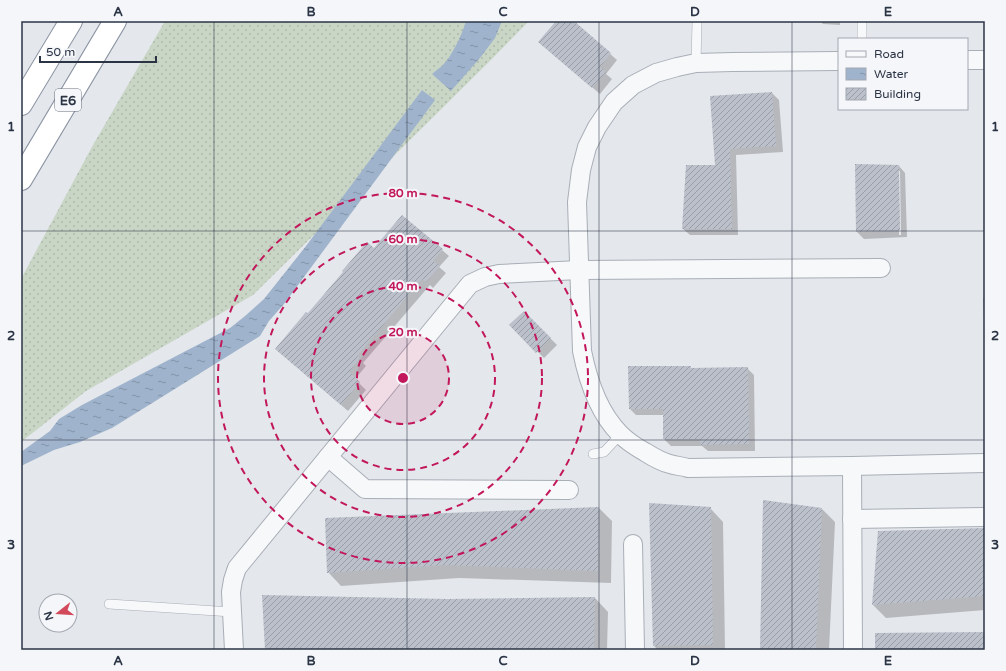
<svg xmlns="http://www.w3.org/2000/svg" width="1006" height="671" viewBox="0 0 1006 671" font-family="'Varela Round',sans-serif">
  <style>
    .grass { fill: url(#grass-dots) }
    .water { fill: url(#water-ripples) }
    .shadow { fill: #0003; fill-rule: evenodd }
    .building { fill: url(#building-hatch) }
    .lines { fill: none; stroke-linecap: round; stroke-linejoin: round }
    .service-casing { stroke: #a9aeb7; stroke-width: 10 }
    .minor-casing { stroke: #a9aeb7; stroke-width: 20 }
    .motorway-casing { stroke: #8b94a3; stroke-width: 24 }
    .service { stroke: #f7f8fa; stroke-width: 9 }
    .minor { stroke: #f7f8fa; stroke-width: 18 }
    .motorway { stroke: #fff; stroke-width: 22 }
    .grid { fill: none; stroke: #2b3445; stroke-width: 1; stroke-opacity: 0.55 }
    .ring { fill: none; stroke: #c2185b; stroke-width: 2; stroke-dasharray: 7 5 }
    .labels { text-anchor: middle; stroke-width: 4; stroke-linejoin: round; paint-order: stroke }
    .shield { fill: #f4f6f9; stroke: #676e7b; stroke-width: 1 }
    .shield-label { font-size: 13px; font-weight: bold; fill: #2b3445 }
    .centre { fill: #c2185b; stroke: #f4f6f9; stroke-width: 2 }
    .ring-label { font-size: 12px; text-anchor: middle; font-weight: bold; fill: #c2185b; stroke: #f4f6f9; stroke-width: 4; stroke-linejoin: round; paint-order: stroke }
    .neatline { fill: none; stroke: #2b3445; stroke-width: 1.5 }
    .grid-label { font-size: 13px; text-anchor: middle; font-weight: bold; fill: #2b3445 }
  </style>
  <defs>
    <pattern id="grass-dots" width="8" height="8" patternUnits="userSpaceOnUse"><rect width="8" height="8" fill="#c9d6c5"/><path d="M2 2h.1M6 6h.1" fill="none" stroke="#adb8ab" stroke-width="1.8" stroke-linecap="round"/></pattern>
    <pattern id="water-ripples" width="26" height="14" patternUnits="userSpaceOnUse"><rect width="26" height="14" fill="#9fb4cc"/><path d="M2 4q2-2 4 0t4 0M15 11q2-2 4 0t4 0" fill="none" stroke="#8293a7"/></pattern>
    <pattern id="building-hatch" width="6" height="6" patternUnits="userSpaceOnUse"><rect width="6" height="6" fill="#bbc0ca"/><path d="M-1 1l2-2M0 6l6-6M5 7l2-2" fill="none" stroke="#989da6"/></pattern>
  </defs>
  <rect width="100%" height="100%" fill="#e4e7ec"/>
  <!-- grass -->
  <polygon class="grass" points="165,21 529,21 490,61 253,295 86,391 21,442 21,279 93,145"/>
  <!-- water -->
  <g class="water">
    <path d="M 466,21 L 502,21 L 495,38 L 480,58 L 451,91 L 432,74 C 435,71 439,69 442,66 C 452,56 462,35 466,21 Z"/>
    <polygon points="422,90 435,100 284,304 269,321 260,336 112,428 80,442 54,450 21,466 21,452 50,431 59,419 82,405 230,328 245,316 264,299 306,246"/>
  </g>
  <!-- shadow -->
  <g class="shadow">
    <polygon points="557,21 573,21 617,60 606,74 612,79 600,94 546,48"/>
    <polygon points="820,21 840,21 840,25 823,24"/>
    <polygon points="772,93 779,100 783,152 736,155 738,235 690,235 683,229 716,166 711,97"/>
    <path d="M 856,165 L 899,166 L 905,173 L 907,237 L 864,239 L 857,232 ZM 898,171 L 900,171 L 901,235 L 899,235 Z"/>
    <polygon points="374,250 442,250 449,256 439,267 446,273 433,288 430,285 363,363 366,366 355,379 366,390 348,411 283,355 308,315"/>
    <polygon points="985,297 985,343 983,298"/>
    <polygon points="524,312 557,345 544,358 511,325"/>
    <polygon points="690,367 692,369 747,368 754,375 755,451 708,451 702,446 671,446 664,439 664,415 636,415 630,409"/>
    <polygon points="599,508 612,521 611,583 459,578 341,586 328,572"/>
    <polygon points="710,508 723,522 725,650 658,650 654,646"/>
    <polygon points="822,509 835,522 829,650 761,650"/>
    <polygon points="985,529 985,610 886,618 873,605"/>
    <polygon points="595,598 608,612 607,650 266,650 447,600"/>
  </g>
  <!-- building -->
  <g class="building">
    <polygon points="556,21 574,21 611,53 600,67 606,72 592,88 538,42"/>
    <polygon points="772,92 776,146 730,149 732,229 682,229 686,165 715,165 710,96"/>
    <polygon points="855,164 899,165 900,230 856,232"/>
    <polygon points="402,215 443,249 433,261 440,266 426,282 422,279 357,356 360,358 349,372 360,382 341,405 275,349 306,312 308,313 343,272 342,271 367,242 374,248"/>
    <polygon points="524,311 551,338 536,353 509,325"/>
    <polygon points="628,366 691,366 691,368 748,367 749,444 700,445 700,439 663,439 663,409 629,409"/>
    <polygon points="763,500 822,508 816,650 760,650"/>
    <polygon points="649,503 711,507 713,645 653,646"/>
    <polygon points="599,507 598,571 445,565 327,573 325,518"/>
    <polygon points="985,528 985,596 872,605 878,531"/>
    <polygon points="262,595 447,599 595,597 594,650 265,650"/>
    <polygon points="985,632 985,650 875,650 875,633"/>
  </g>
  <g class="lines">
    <!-- service casing -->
    <g class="service-casing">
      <g id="service">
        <polyline points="862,21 862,39"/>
        <polyline points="696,63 697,21"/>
        <polyline points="593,454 604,452 620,435"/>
        <polyline points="109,604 232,612"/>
      </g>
    </g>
    <!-- minor casing -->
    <g class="minor-casing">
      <g id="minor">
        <polyline points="967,60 985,60"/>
        <path d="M 839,61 L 732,62 L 696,63 L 677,67 L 656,73 L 633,85 L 614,102 L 597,127 L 587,147 L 581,170 L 577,202 L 582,351 C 588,381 598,412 620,434 C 627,441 636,447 645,452 C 653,457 661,462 670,464 C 676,466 682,466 688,468 L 852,466 L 985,463"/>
        <polyline points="328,457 365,489 569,490"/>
        <polyline points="852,466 853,650"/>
        <polyline points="852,519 985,517"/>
        <polyline points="633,544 635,650"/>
        <polyline points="234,650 231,592 233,580 237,568 470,284 485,277 499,274 579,270 881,268"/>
      </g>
    </g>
    <!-- motorway casing -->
    <g class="motorway-casing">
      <g id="motorway">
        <polyline points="21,104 71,21"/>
        <polyline points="21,179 115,21"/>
      </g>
    </g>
    <!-- service -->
    <use href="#service" class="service"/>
    <!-- minor -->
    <use href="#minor" class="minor"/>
    <!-- motorway -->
    <use href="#motorway" class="motorway"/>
  </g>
  <!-- grid -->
  <path class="grid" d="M 214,21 L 214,650M 407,21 L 407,650M 599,21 L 599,650M 792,21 L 792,650M 21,231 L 985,231M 21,440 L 985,440"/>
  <!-- distance rings -->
  <circle cx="403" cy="378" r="46" fill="#c2185b" fill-opacity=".12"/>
  <g class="ring">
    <circle cx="403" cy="378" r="46"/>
    <circle cx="403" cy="378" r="92"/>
    <circle cx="403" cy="378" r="139"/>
    <circle cx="403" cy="378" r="185"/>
  </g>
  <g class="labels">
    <!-- shield labels -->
    <rect class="shield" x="55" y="89" width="26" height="22" rx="3"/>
    <g class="shield-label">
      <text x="68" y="105">E6</text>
    </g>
  </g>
  <circle cx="403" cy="378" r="6" class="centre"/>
  <g class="ring-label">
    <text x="403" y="197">80 m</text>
    <text x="403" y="243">60 m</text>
    <text x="403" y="290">40 m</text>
    <text x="403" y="336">20 m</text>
  </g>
  <!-- border -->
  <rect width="1006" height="671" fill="none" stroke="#f4f6f9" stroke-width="44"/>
  <!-- legend -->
  <rect x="838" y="38" width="130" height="72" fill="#f4f6f9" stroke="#a4a8b1"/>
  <rect x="846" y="51" width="20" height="6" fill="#f7f8fa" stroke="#a4a8b1"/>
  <text x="874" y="58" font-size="12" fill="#2b3445">Road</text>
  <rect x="846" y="68" width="20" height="12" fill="url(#water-ripples)" stroke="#a4a8b1"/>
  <text x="874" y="78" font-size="12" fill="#2b3445">Water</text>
  <rect x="846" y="88" width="20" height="12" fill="url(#building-hatch)" stroke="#a4a8b1"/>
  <text x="874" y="98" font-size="12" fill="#2b3445">Building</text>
  <!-- north arrow -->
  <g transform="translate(58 613) rotate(253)"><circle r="19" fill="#f4f6f9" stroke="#a4a8b1"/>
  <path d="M0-3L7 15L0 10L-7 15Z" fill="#d1495b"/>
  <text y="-6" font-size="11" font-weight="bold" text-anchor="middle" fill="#2b3445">N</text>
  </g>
  <!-- scale -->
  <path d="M40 56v6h116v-6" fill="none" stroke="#2b3445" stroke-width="2"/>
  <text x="46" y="56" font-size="12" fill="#2b3445" stroke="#f4f6f9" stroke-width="3" paint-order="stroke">50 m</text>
  <rect x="22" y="22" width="962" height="627" class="neatline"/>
  <g class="grid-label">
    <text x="118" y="16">A</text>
    <text x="311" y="16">B</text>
    <text x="503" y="16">C</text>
    <text x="695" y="16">D</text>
    <text x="888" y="16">E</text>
    <text x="11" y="131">1</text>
    <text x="995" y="131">1</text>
    <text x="11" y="340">2</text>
    <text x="995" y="340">2</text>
    <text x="11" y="549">3</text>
    <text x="995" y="549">3</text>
    <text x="118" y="665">A</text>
    <text x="311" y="665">B</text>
    <text x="503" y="665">C</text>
    <text x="695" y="665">D</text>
    <text x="888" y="665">E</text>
  </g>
</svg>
